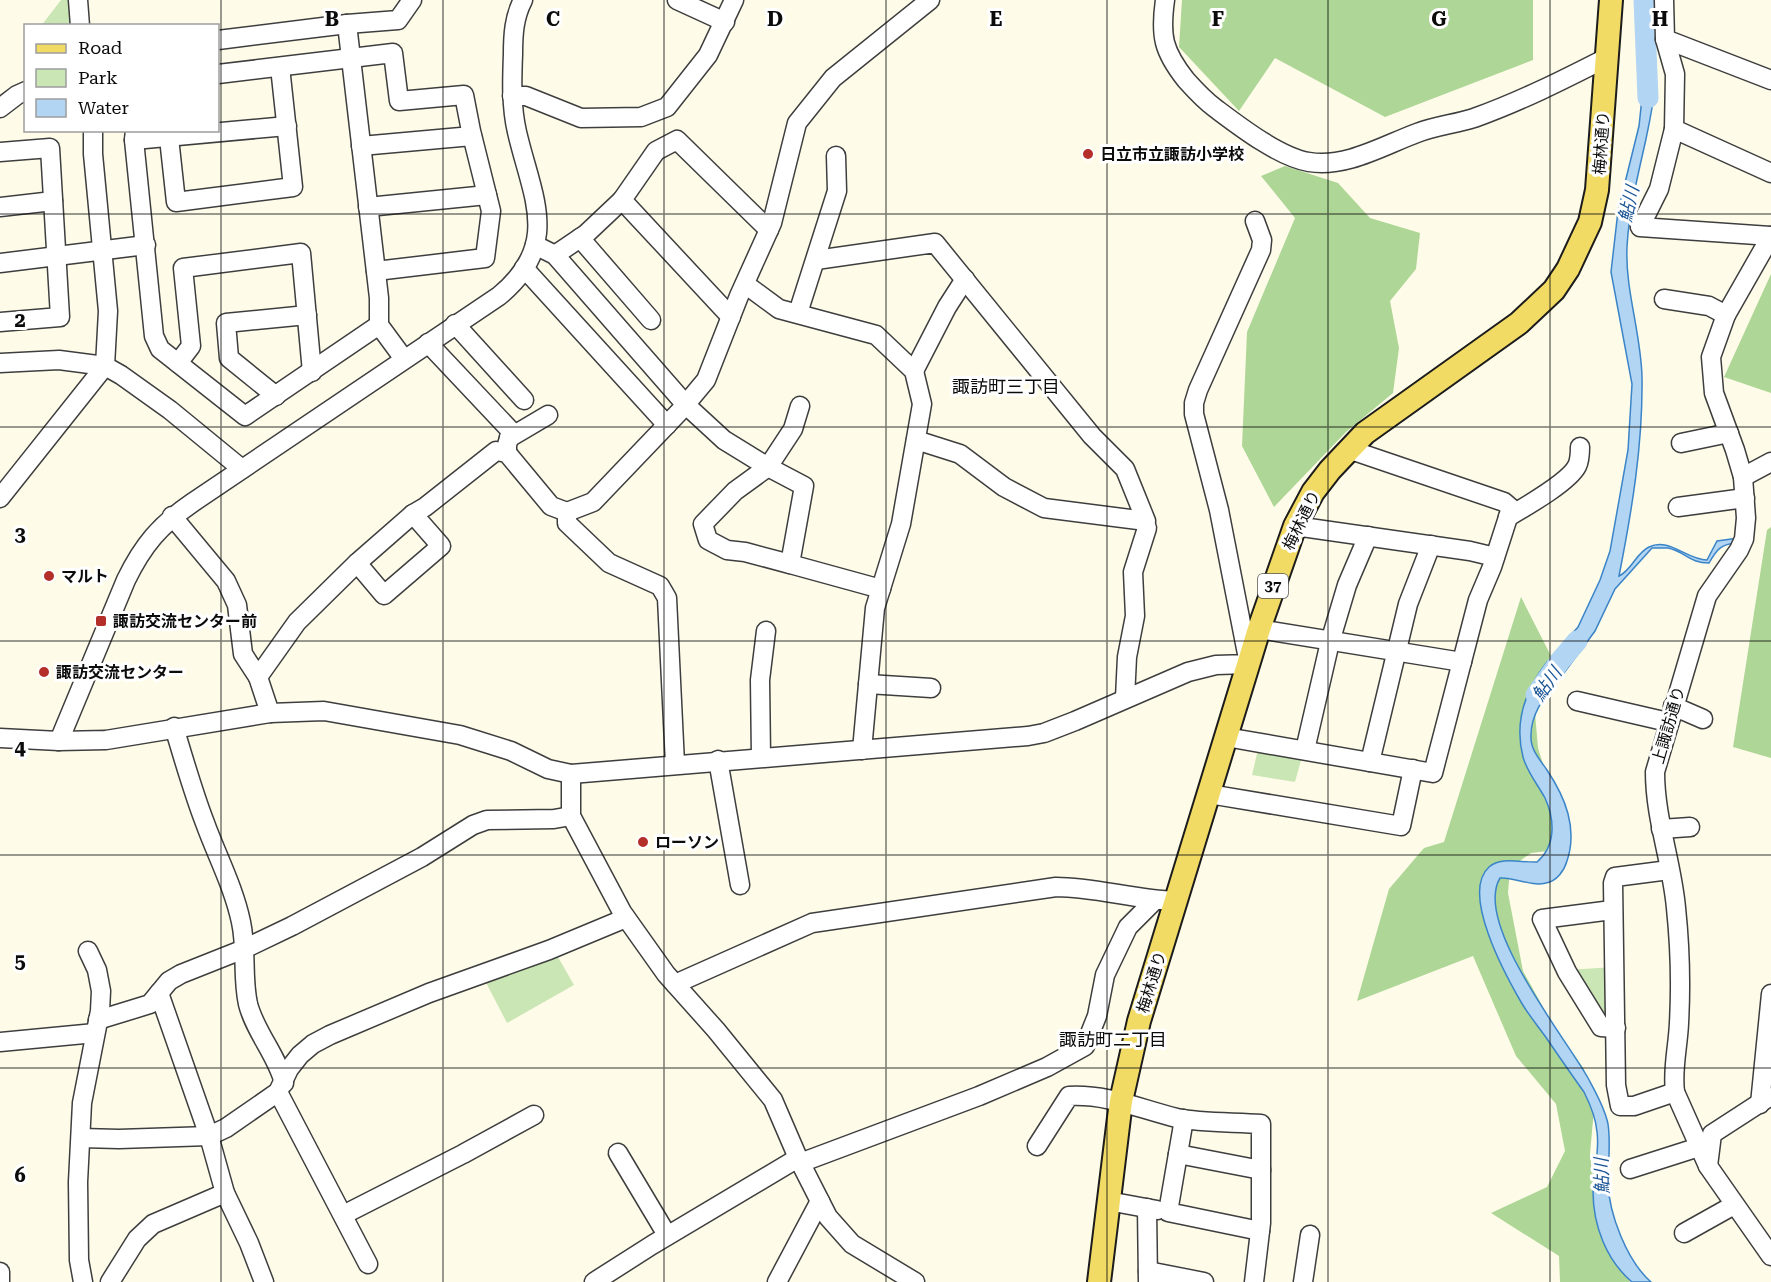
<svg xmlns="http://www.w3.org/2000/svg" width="1771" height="1282" viewBox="0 0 1771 1282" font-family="'Roboto Serif','Noto Sans JP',serif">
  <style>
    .green { fill: #cbe6b5 }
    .forest { fill: #aed696 }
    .water { fill: #b1d5f3; stroke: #3b84c7; stroke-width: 1.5 }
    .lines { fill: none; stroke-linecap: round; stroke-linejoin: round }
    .river { stroke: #b1d5f3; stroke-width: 21 }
    .minor-casing { stroke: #3e3e3e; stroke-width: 21 }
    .major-casing { stroke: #1c1c1c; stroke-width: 26 }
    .minor { stroke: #fff; stroke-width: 18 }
    .major { stroke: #f2db65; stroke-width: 22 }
    .grid { fill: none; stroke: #0b0b0b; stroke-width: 1.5; stroke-opacity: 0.55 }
    .poi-dot { fill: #b42e2a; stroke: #fff; stroke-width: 2 }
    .labels { text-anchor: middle; stroke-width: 6; stroke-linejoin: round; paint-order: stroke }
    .shield { fill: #fff; stroke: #545454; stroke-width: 1.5 }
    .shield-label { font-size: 15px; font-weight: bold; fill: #0b0b0b }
    .street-label { font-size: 16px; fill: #0b0b0b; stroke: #fff }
    .poi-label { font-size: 16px; font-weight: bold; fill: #0b0b0b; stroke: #fff; text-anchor: start }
    .water-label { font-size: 18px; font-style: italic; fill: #1b5696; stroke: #fff }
    .neighbourhood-label { font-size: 18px; fill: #0b0b0b; stroke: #fff }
    .grid-label { font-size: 20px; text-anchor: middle; font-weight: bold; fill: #0b0b0b; stroke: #fff; stroke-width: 6; stroke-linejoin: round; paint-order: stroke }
  </style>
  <rect width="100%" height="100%" fill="#fefce9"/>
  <!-- green -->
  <g class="green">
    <polygon points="61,0 73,0 75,25 41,26"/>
    <polygon points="1259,745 1303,753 1295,782 1252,775"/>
    <polygon points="554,950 574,985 507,1023 483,977"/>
    <polygon points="1614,967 1616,1028 1601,1027 1566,970"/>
  </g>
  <!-- forest -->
  <g class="forest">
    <polygon points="1182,0 1533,0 1533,60 1385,117 1275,58 1239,111 1179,47"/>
    <polygon points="1285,166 1338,183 1370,218 1420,233 1416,269 1390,301 1399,348 1393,393 1346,432 1274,507 1242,446 1247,332 1295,218 1261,176"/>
    <polygon points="1771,274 1771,393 1724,377"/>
    <polygon points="1771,527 1771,758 1733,747 1767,530"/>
    <polygon points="1521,597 1552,658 1554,665 1542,687 1535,713 1538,748 1549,783 1556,850 1531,853 1510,868 1508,893 1523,971 1553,1025 1584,1069 1594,1109 1590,1154 1598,1216 1630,1282 1560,1282 1559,1256 1491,1213 1547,1187 1565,1151 1556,1104 1516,1056 1473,956 1357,1001 1389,889 1424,848 1444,842"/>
  </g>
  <!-- water -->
  <g class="water">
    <polygon points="1638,0 1648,0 1652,61 1640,65"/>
    <path d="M 1654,67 C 1656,94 1651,114 1646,139 C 1638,175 1629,210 1627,247 C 1625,290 1641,333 1642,377 C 1643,444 1632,510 1619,576 C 1632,570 1636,553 1649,547 C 1669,537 1687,560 1707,560 L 1717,541 L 1739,538 L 1737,543 C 1721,544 1717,549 1709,563 C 1689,563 1686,552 1668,548 C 1663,548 1657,548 1652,548 L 1615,589 L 1595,631 L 1564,673 L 1553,655 L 1578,627 L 1600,580 L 1610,551 L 1628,450 L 1632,384 L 1611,272 L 1618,211 L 1639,126 L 1642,98 L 1641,73 Z"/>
    <path d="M 1547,662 L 1557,681 C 1544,697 1530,715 1531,738 C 1531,750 1540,760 1547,770 C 1565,797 1578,828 1567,861 C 1564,871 1557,881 1546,883 C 1531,887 1515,877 1500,878 C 1473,923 1565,1037 1588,1078 C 1595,1091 1605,1108 1608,1124 C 1611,1143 1608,1163 1608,1183 C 1609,1214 1627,1261 1651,1282 L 1632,1282 C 1606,1260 1593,1225 1593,1191 C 1593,1172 1600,1152 1597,1132 C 1596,1118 1590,1104 1584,1092 C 1571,1074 1558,1055 1545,1036 C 1537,1025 1528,1014 1521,1002 C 1506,976 1460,893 1489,867 C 1501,856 1522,863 1537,862 C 1556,846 1555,820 1545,798 C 1538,785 1527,772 1523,757 C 1514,722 1526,689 1547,662 Z"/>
  </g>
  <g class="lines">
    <!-- river -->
    <g class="river">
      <polyline points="1644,0 1648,98"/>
      <polyline points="1536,695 1560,661 1577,641"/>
    </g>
    <!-- minor casing -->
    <g class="minor-casing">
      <g id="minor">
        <polyline points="78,0 80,26"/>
        <polyline points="677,0 725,22"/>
        <path d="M 1165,0 C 1160,36 1163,51 1186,80 C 1195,90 1204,100 1215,108 C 1239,126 1279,157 1309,162 C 1346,168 1382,146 1417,133 C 1435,126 1455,124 1474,118 C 1519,102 1563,80 1606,58"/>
        <polyline points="1664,0 1665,39 1771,80"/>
        <polyline points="347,24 379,298 379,325 404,359"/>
        <polyline points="1665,39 1675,74 1674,129 1771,173"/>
        <polyline points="218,40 347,24 398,20 412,0"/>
        <polyline points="218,74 393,53 399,101 464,95 471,131 491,211 485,258 376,271"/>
        <polyline points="512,96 526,96 581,118 641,117 667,107 708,55 734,0"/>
        <polyline points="0,108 17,95 26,91"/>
        <polyline points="1674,129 1659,189 1640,227 1771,236"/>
        <polyline points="135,130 134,140 154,336 160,349 245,416 379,325"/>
        <polyline points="169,138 176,202 293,187 280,67"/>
        <polyline points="134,140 287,126"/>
        <polyline points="361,146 472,136"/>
        <polyline points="0,152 50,148 60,317 0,322"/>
        <polyline points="0,207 53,201"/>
        <polyline points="368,207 487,195"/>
        <path d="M 1771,236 L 1726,315 L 1711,357 L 1714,393 L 1735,450 L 1743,477 L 1746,518 L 1744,539 L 1739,550 L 1707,596 L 1655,772 C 1655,819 1672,862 1676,908 C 1680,946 1681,986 1679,1023 C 1678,1047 1672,1069 1675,1092 L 1708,1166 L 1771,1256"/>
        <polyline points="580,238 651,320"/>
        <polyline points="535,245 555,255 686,405 724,440 768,467 804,486 790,564 881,589"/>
        <polyline points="555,255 586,234 622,200"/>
        <polyline points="816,260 935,243 1092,436 1125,469 1146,521 1044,508 1004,487 960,454 916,440"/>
        <polyline points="0,263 146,245"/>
        <polyline points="524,268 667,425"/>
        <polyline points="745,284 779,309 876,335 914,371 922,404 901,524 875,608 862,750"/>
        <polyline points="1664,299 1709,306 1726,315"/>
        <polyline points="798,313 837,191 836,156"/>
        <polyline points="731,317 622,200 656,151 677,140 769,230"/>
        <polyline points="455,324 524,400"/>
        <polyline points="428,343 511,431 507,445 507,453"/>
        <polyline points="0,363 59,360 105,366 121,375 170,410 242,469"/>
        <polyline points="178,363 191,346 183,268 301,253 312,372"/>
        <polyline points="914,371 947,307 965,279"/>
        <polyline points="276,396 229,358 226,323 307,315"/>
        <polyline points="509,438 548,415"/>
        <polyline points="1681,443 1729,433"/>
        <polyline points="1743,477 1771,462"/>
        <polyline points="0,498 105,366 108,311 93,154 93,130"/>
        <polyline points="1678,507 1745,498"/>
        <polyline points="567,512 567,523 609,563 660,586 667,598 675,764"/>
        <polyline points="172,516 226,581 237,605 243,654 258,677"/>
        <path d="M 1508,517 C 1525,507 1569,482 1577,466 C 1580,460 1580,454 1580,447"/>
        <polyline points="1295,526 1470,551 1495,557"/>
        <polyline points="357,563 384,595 441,546 413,514"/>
        <polyline points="790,564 745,552 727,550 708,540 703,524 735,491 768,467 793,429 800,406"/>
        <polyline points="1259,629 1462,662"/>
        <polyline points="868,684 931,688"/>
        <polyline points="1125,698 1127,657 1135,616 1133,572 1147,528"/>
        <polyline points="1577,701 1668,722"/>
        <polyline points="1673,706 1703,719"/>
        <polyline points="270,713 258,677 297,622 357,563 413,514 425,507 496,451 507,453 551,506 567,512 593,502 681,410 706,380 739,296 772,223 797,123 833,78 930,0"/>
        <path d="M 174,727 C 184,760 193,792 205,823 C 217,856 234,888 241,922 C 247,949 242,977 248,1004 C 255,1032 277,1055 284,1083"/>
        <polyline points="1226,737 1433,773 1478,600 1492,567 1511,508 1504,502 1348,449"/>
        <polyline points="0,738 59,741 106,740 270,713 324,711 460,735 511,751 548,769 571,774 1028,736 1044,733 1075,721 1188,672 1216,665 1249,664 1219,510 1194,414 1194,403 1198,390 1261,250 1262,240 1255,221"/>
        <path d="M 59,741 L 126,580 C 143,545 160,525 192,503 L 499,296 C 562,244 532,197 517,132 C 511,106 512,80 513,54 C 513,35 514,17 523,0"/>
        <polyline points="1305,750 1330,642 1347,585 1368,536"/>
        <polyline points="761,757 760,680 766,631"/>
        <polyline points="718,760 740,885"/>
        <polyline points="1370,762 1408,604 1431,545"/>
        <polyline points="571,774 571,816 622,912 666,974 716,1030 773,1100 798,1158 828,1217 852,1244 915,1282"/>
        <polyline points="1209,794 1401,826 1413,769"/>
        <polyline points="1661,829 1690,827"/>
        <polyline points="1669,870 1615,877 1613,883 1616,1085 1620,1106 1634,1106 1675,1092"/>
        <polyline points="1612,910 1542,919 1567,972 1601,1027 1616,1028"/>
        <path d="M 675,984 L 812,923 L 1056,887 C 1096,887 1135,900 1176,901"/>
        <polyline points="159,993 209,1136 225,1193 249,1243 264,1282"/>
        <polyline points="98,1020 150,1004 169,981 181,974 244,949 292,926 422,857 473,825 487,820 554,819 571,816"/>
        <polyline points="0,1042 95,1033"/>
        <polyline points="278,1092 368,1264"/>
        <polyline points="1760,1104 1771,994"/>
        <polyline points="1184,1119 1168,1212 1260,1231"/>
        <polyline points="81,1138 119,1139 209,1136 226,1128 278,1092 289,1069 300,1055 313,1044 330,1035 429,993 549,950 626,918"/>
        <path d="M 1037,1146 L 1069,1096 C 1108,1094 1140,1109 1177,1118 C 1201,1123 1235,1122 1261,1124 L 1261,1223 L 1254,1282"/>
        <polyline points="618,1153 667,1235"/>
        <polyline points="1178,1154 1261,1170"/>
        <polyline points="800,1163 979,1096 1047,1067 1085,1046 1097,1016 1105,975 1128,927 1155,900"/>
        <polyline points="1708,1166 1712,1134 1769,1097"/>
        <polyline points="1630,1169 1699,1147"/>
        <polyline points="1108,1201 1157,1210"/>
        <polyline points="1147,1208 1148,1282"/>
        <polyline points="343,1215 463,1154 534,1115"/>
        <polyline points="1684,1233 1734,1205"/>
        <polyline points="1148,1271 1204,1282"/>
        <polyline points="0,1272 0,1282"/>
        <polyline points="83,1282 79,1260 78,1182 82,1103 100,1011 101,991 97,970 88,951"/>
        <polyline points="110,1282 137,1239 153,1224 225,1193"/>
        <polyline points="594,1282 652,1245 798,1158"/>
        <polyline points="777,1282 820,1201"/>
        <polyline points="1303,1282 1310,1235"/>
      </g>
    </g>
    <!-- major casing -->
    <g class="major-casing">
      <polyline id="major" points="1099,1282 1121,1101 1139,1021 1259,629 1295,526 1313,492 1330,470 1365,433 1519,323 1554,290 1568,269 1590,222 1597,190 1611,0"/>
    </g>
    <!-- minor -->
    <use href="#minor" class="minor"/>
    <!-- major -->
    <use href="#major" class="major"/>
  </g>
  <!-- grid -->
  <path class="grid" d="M 221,0 L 221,1282M 443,0 L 443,1282M 664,0 L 664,1282M 886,0 L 886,1282M 1107,0 L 1107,1282M 1328,0 L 1328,1282M 1550,0 L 1550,1282M 0,214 L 1771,214M 0,427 L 1771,427M 0,641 L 1771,641M 0,855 L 1771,855M 0,1068 L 1771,1068"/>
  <!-- markers -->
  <g class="poi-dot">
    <circle cx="1088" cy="154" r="6"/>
    <circle cx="49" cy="576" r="6"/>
    <rect x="95" y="615" width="12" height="12" rx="3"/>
    <circle cx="44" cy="672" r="6"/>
    <circle cx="643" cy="842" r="6"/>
  </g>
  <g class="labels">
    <!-- shield labels -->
    <rect class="shield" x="1258" y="574" width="30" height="24" rx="4.5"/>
    <g class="shield-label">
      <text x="1273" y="591">37</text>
    </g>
    <!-- street labels -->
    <g class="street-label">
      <text transform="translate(1601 143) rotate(-86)" y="6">梅林通り</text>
      <text transform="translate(1301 520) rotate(-64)" y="6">梅林通り</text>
      <text transform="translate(1668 725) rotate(-74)" y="6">上諏訪通り</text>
      <text transform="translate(1151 982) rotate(-73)" y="6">梅林通り</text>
    </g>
    <!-- poi labels -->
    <g class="poi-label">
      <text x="1100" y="160">日立市立諏訪小学校</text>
      <text x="61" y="582">マルト</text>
      <text x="113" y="627">諏訪交流センター前</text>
      <text x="56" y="678">諏訪交流センター</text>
      <text x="655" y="848">ローソン</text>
    </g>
    <!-- water labels -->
    <g class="water-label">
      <text transform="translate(1629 204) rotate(-77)" y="6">鮎川</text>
      <text transform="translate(1547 684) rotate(-55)" y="6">鮎川</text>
      <text transform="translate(1602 1176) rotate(-92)" y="6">鮎川</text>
    </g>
    <!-- neighbourhood labels -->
    <g class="neighbourhood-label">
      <text x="1006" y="393">諏訪町三丁目</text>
      <text x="1113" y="1046">諏訪町二丁目</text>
    </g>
  </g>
  <g class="grid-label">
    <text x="332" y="26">B</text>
    <text x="553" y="26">C</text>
    <text x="775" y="26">D</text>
    <text x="996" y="26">E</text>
    <text x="1218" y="26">F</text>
    <text x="1439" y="26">G</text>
    <text x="1660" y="26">H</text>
    <text x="20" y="327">2</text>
    <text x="20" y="541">3</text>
    <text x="20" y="755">4</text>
    <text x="20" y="968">5</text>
    <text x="20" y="1182">6</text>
  </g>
  <!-- legend -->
  <rect x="24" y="24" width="195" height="108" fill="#ffffff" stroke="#9d9d9d" stroke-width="1.5"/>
  <rect x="36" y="44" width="30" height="9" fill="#f2db65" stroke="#9d9d9d" stroke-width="1.5"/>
  <text x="78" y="54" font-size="18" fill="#0b0b0b">Road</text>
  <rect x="36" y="69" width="30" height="18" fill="#cbe6b5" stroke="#9d9d9d" stroke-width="1.5"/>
  <text x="78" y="84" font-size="18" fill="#0b0b0b">Park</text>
  <rect x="36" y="99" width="30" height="18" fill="#b1d5f3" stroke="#9d9d9d" stroke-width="1.5"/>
  <text x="78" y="114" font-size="18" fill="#0b0b0b">Water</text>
</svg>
